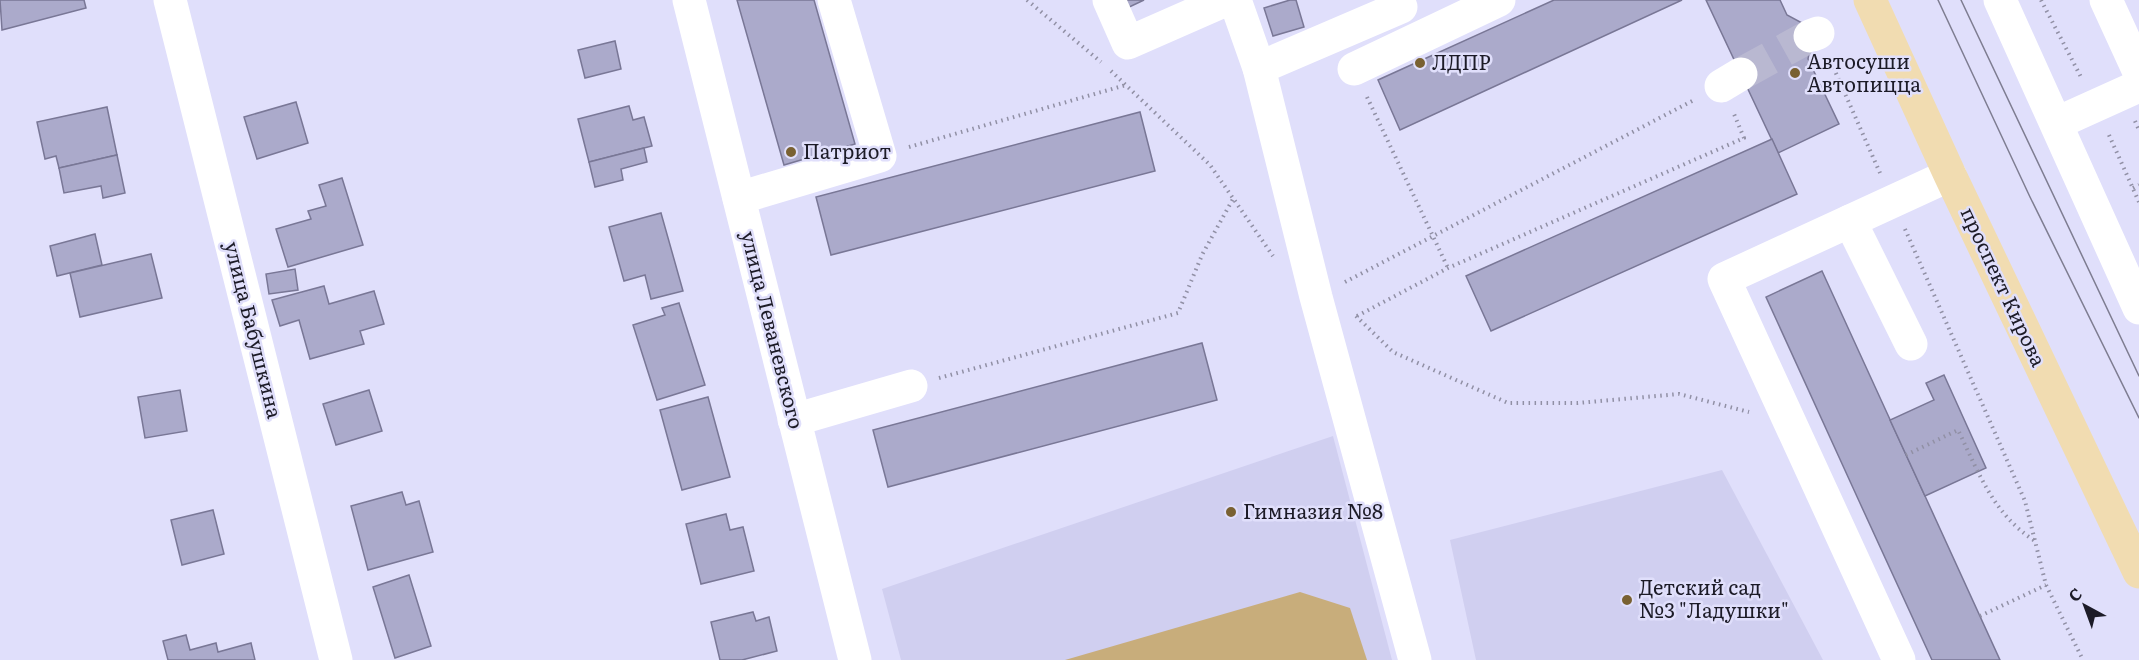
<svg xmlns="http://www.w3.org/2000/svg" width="2139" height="660" viewBox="0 0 2139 660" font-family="Literata,serif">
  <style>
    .built { fill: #d0cff0 }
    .grass { fill: #c8ad7b }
    .building { fill: #abaacb; stroke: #797796; stroke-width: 1.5 }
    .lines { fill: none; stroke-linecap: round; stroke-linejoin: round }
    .minor-tunnel { stroke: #b9b8d1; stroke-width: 33; stroke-dasharray: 33 16; stroke-linecap: butt }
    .path { stroke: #9190a5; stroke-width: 4; stroke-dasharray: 1.5 4.5; stroke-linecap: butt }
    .minor { stroke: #fff; stroke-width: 33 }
    .major { stroke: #f1dcb1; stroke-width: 33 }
    .tram { stroke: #7e7d91; stroke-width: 1.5 }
    .poi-dot { fill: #796132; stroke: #e0dffb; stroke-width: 2 }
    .labels { text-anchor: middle; stroke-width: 5; stroke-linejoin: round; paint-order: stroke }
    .poi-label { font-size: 20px; fill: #1c1b27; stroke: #e0dffb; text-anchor: start }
    .street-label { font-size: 20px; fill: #1c1b27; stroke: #e0dffb }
  </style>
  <rect width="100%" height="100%" fill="#e0dffb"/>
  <!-- built -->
  <g class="built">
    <polygon points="1333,436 1392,660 901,660 882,589"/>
    <polygon points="1722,470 1823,660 1476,660 1450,540"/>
  </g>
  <!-- grass -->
  <polygon class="grass" points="1300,592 1350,608 1367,660 1065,660"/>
  <!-- building -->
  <g class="building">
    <polygon points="0,0 84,0 86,8 2,30"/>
    <polygon points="737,0 814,0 855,144 784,165"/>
    <polygon points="1120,0 1144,0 1125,9"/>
    <polygon points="1290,0 1296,0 1304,27 1273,36 1264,8"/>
    <polygon points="1554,0 1682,0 1400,130 1378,80"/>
    <polygon points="1706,0 1780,0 1787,15 1804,24 1812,39 1808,59 1839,124 1778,153"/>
    <polygon points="615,41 621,69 585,78 578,50"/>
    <polygon points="296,102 308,143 257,159 244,117"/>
    <polygon points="629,106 633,120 644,117 652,146 589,162 578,119"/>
    <polygon points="107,107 117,155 59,168 56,156 45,159 37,122"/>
    <polygon points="1140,112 1155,171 831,255 816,197"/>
    <polygon points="1772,139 1797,194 1491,331 1466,276"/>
    <polygon points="644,148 647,162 621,169 623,180 595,187 589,162"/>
    <polygon points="117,155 125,193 103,198 101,186 64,193 59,168"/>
    <polygon points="342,178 363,245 288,267 276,229 311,219 308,211 326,206 319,185"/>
    <polygon points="661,213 683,291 651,299 645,275 624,281 609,227"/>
    <polygon points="95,234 102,265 57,276 50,246"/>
    <polygon points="151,254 162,298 80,317 70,273"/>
    <polygon points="295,269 298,290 269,294 266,274"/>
    <polygon points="1822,271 1925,496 2000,660 1932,660 1859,501 1766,297"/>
    <polygon points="324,286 329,304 374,291 384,324 360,331 364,344 310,359 299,320 280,326 272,300"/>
    <polygon points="679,303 705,385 657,400 633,325 665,315 662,308"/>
    <polygon points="1202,343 1217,400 888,487 873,430"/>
    <polygon points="1944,375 1986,468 1925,496 1890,420 1934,400 1926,383"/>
    <polygon points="180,390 187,431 145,438 138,397"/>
    <polygon points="369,390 382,431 336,445 323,404"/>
    <polygon points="708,397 730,477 682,490 660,410"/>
    <polygon points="402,492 406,505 419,501 433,552 368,570 351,506"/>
    <polygon points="213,510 224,554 182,565 171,520"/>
    <polygon points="726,514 730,530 743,527 754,571 701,584 686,524"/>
    <polygon points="409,575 431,646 395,658 373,587"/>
    <polygon points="753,612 756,621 769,617 777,651 742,660 720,660 711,622"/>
    <polygon points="186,635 190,650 216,643 218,652 251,643 255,660 168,660 163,641"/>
  </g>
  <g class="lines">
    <!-- minor-tunnel -->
    <polyline class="minor-tunnel" points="1741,74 1810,36"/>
    <!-- path -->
    <g class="path">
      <polyline points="1027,0 1101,62"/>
      <polyline points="2041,0 2082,79"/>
      <polyline points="1831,62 1880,173"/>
      <polyline points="1111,71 1210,165 1273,256"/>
      <polyline points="1367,97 1448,268"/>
      <polyline points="2135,121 2139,130"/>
      <polyline points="2109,135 2139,202"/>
      <polyline points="909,147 1126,85"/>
      <polyline points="2133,188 2139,185"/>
      <polyline points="1905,229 2025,501 2046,585 2083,660"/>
      <polyline points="1345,282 1694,100"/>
      <polyline points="1356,316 1393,352 1508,403 1578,403 1679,394 1749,412"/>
      <polyline points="1357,316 1448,268 1744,138 1734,114"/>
      <polyline points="939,378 1178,313 1202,255 1233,199"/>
      <path d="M 1906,455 L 1958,430 C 1979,473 1993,514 2035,541"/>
      <polyline points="1980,616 2046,585"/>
    </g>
    <!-- minor -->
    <g class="minor">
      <polyline points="170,0 336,660"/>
      <polyline points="689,0 855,660"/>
      <polyline points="1109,0 1128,43 1226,0"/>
      <polyline points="1235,0 1259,68"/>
      <polyline points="2000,0 2139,308"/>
      <polyline points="2106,0 2139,72"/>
      <polyline points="1401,7 1259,68 1316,297 1415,660"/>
      <polyline points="1810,36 1818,33"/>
      <polyline points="1354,69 1499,0"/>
      <polyline points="1721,86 1741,74"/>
      <polyline points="2057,123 2139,86"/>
      <polyline points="739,198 880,156 834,0"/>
      <polyline points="1850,221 1911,344"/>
      <polyline points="794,420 911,386"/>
      <polyline points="1899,660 1724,279 1950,175"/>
    </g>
    <!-- major -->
    <polyline class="major" points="1870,0 1950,175 2139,572"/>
    <!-- tram -->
    <g class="tram">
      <polyline points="1938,0 2030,197 2139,418"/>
      <polyline points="1961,0 2139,376"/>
    </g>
  </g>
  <!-- markers -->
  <g class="poi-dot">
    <circle cx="1420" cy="63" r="6"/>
    <circle cx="1795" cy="73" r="6"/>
    <circle cx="791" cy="152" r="6"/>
    <circle cx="1231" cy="512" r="6"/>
    <circle cx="1627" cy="600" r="6"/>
  </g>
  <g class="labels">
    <!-- poi labels -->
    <g class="poi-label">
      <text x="1807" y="69">Автосуши<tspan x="1807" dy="23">Автопицца</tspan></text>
      <text x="1432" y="70">ЛДПР</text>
      <text x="803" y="159">Патриот</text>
      <text x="1243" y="519">Гимназия №8</text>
      <text x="1639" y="595">Детский сад<tspan x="1639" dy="23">№3 "Ладушки"</tspan></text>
    </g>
    <!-- street labels -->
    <g class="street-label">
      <text transform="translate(2003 287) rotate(65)" y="7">проспект Кирова</text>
      <text transform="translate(253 330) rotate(76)" y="7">улица Бабушкина</text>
      <text transform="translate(772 330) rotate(76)" y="7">улица Леваневского</text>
    </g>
  </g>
  <!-- north arrow -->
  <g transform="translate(2085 606) rotate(319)" stroke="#e0dffb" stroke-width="4.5" paint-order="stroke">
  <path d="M0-4.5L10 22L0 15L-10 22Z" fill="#1c1b27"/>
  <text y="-9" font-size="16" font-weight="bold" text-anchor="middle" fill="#1c1b27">С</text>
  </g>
</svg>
